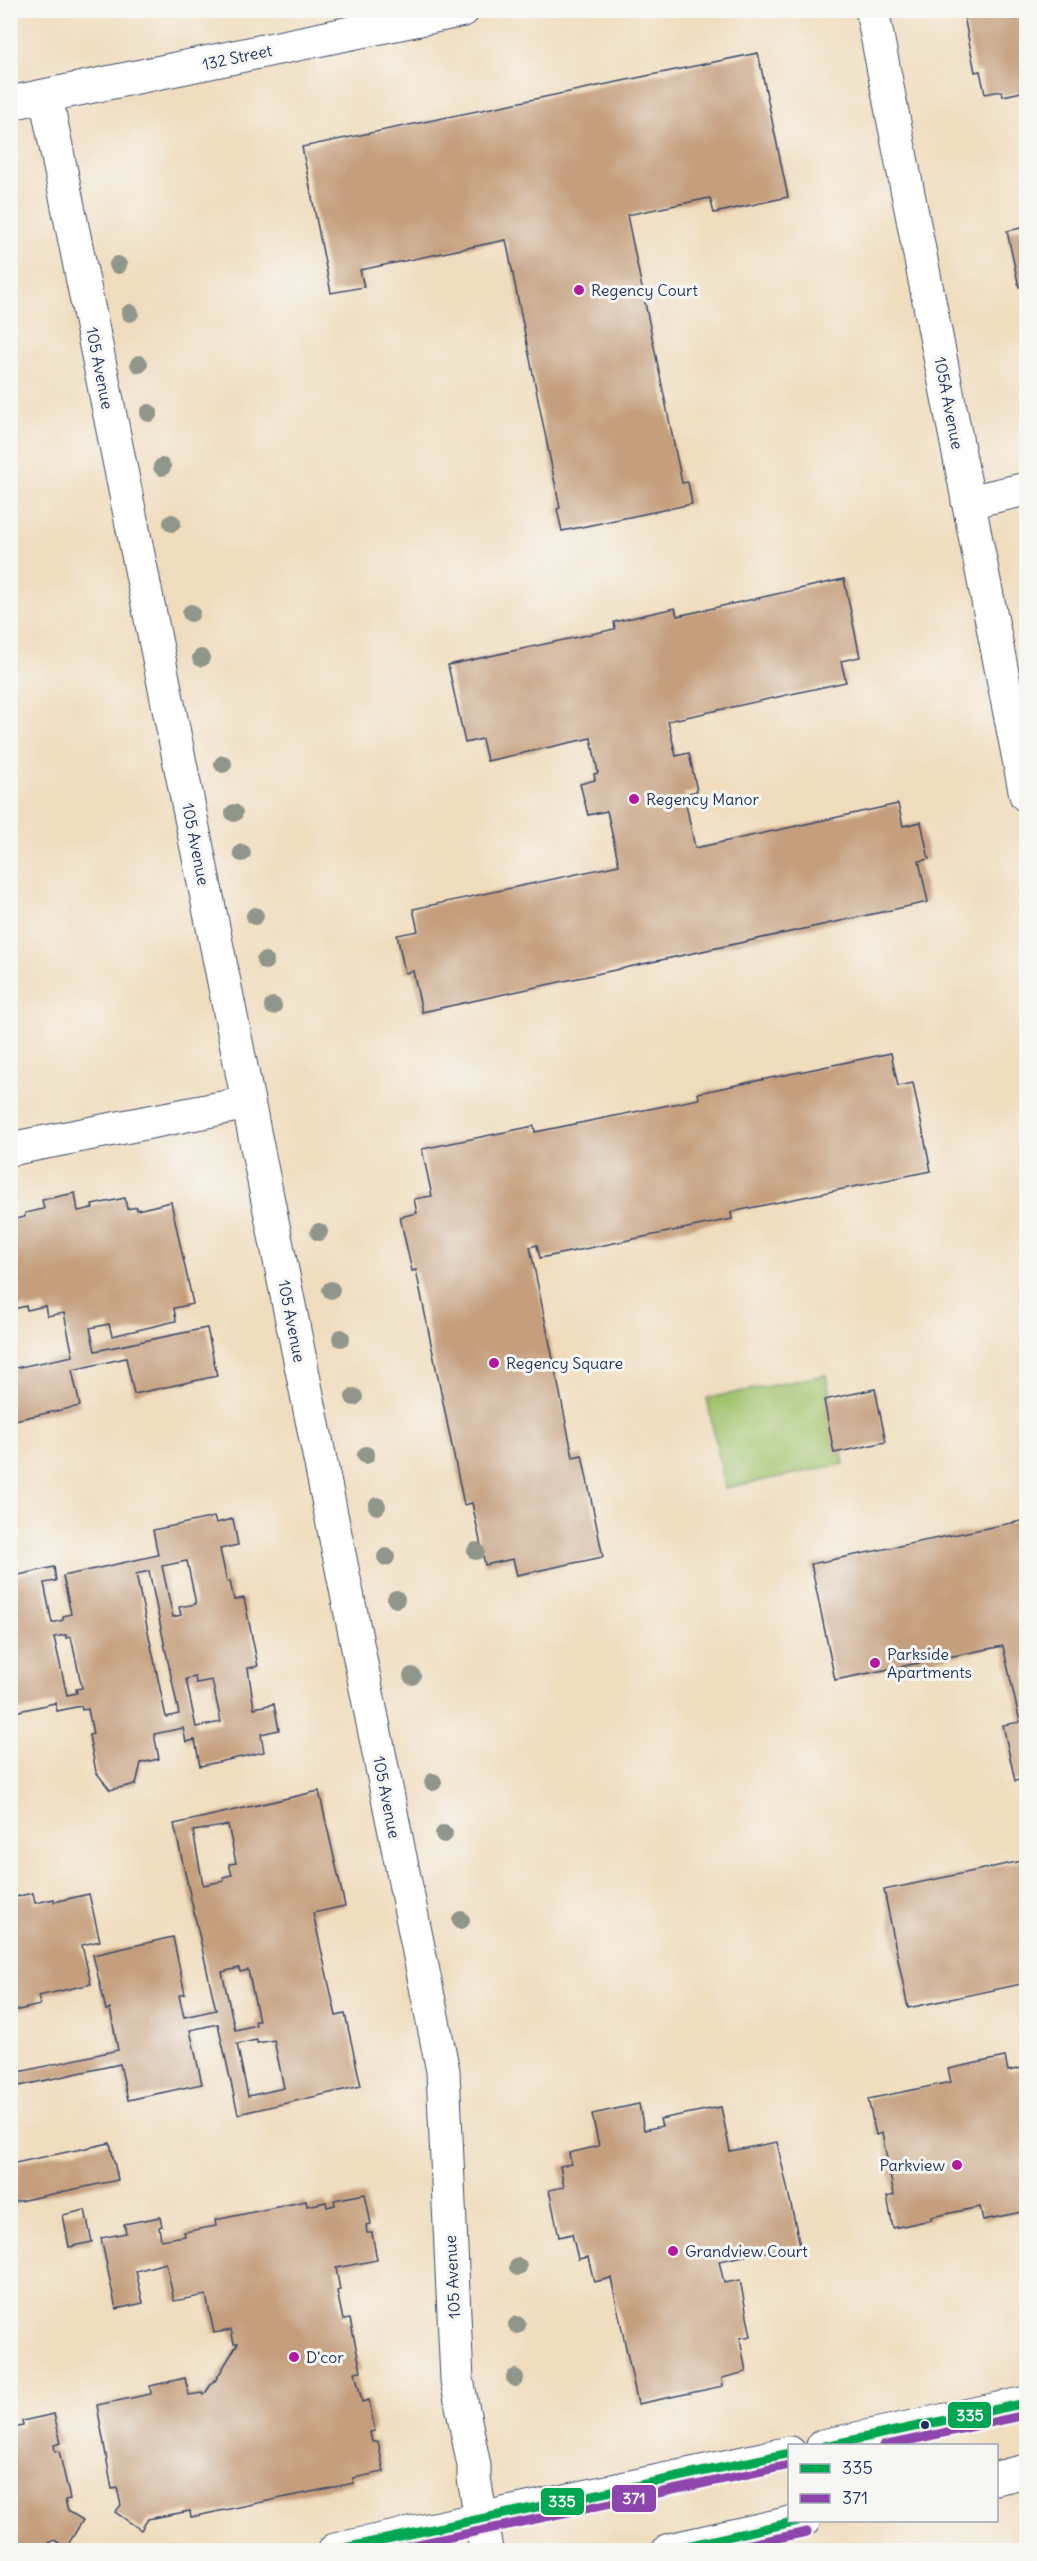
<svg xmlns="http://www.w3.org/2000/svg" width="1037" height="2561" viewBox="0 0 1037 2561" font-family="Delius,sans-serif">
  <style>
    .green { fill: #a0c26b; stroke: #5e7864; stroke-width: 1.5 }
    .building { fill: #c59f7d; fill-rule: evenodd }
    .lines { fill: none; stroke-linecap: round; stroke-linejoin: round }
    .minor-casing { stroke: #3b496c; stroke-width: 35 }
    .major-casing { stroke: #3b496c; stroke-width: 35 }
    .minor { stroke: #fff; stroke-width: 33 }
    .major { stroke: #fff; stroke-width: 33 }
    .bus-1-casing { stroke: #f6f6f2; stroke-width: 14 }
    .bus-2-casing { stroke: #f6f6f2; stroke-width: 14 }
    .bus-1 { stroke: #00a651; stroke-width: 9 }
    .bus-2 { stroke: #8e44ad; stroke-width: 9 }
    .tree { fill: #91968b }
    .poi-dot { fill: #b5179e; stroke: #f6f6f2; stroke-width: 2 }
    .bus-dot { fill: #1b2f5e; stroke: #f6f6f2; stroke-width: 2 }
    .labels { text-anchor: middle; stroke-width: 6; stroke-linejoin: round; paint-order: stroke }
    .street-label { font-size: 16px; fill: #1b2f5e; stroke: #f6f6f2 }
    .poi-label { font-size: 16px; fill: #1b2f5e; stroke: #f6f6f2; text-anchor: start }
    .line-badge { stroke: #f6f6f2; stroke-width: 2 }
    .badge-label { font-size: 16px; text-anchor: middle; font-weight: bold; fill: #fff }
  </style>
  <rect width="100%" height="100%" fill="#f6f6f2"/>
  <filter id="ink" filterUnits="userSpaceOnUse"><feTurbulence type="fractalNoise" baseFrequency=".0167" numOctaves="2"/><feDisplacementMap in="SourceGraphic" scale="12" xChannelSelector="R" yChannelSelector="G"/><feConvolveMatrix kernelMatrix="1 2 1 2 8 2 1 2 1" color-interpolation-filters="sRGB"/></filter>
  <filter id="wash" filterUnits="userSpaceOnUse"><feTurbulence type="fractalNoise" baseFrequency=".008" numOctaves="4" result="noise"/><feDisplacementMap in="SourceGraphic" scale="24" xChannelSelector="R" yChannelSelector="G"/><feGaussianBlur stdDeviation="1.35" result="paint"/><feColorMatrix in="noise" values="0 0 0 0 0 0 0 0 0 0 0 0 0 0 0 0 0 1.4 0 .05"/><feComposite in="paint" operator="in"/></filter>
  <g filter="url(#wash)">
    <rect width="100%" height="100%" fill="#f0ddbe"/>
    <!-- green -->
    <polygon class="green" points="826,1375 844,1464 725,1488 707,1398"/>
    <g id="blocks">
      <!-- building -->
      <g class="building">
        <polygon points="989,10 1026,10 1026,91 1003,96 1002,91 985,94 980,71 975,72 964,16"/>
        <polygon points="758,53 788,197 714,213 710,198 627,215 682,483 688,482 692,504 562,531 557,509 560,508 506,240 360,270 364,287 331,293 302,147"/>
        <polygon points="1026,227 1026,286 1019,287 1007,231"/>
        <polygon points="844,579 860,657 841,661 846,682 668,721 676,756 689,753 697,791 684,794 695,848 898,804 903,826 921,822 929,859 919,861 928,902 422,1012 413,971 405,973 397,935 418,931 413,909 619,865 607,811 588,815 580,784 595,780 594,774 598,773 591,738 487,761 482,739 465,743 448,665 615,629 614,622 644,615 675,608 677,616"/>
        <polygon points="891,1053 898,1086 913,1083 931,1171 731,1212 732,1219 540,1258 537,1245 530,1247 573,1457 582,1455 603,1557 517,1575 513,1559 485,1565 472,1503 464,1505 416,1270 412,1271 400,1217 417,1213 414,1199 432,1196 422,1149 534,1126 535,1132 699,1099 698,1093"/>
        <polygon points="75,1193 78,1211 93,1208 92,1205 125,1198 127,1209 137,1207 137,1210 171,1202 193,1304 174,1308 176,1321 112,1336 109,1324 90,1328 95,1351 207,1328 217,1376 134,1394 126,1358 72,1370 80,1406 10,1421 10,1369 73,1356 64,1313 47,1316 45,1306 27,1310 26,1306 10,1310 10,1220 25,1217 25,1213 44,1209 42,1200"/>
        <polygon points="875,1389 886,1442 834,1453 824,1400"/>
        <path d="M 214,1517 L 216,1523 L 233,1519 L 238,1545 L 220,1549 L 227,1582 L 230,1581 L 234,1600 L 244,1598 L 258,1666 L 248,1668 L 254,1708 L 274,1704 L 279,1730 L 261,1734 L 264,1752 L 200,1766 L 195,1740 L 186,1742 L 183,1728 L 154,1734 L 159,1759 L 141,1763 L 136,1784 L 110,1790 L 96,1772 L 89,1735 L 93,1734 L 88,1709 L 82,1710 L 81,1706 L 57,1711 L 55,1703 L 10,1713 L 10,1699 L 16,1698 L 10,1672 L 10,1577 L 54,1567 L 56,1581 L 44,1583 L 52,1623 L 63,1620 L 63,1616 L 71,1614 L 63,1576 L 158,1555 L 153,1530 ZM 187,1561 L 196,1604 L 179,1607 L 181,1615 L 173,1617 L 162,1566 ZM 149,1571 L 179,1714 L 166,1717 L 136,1574 ZM 66,1635 L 66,1638 L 71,1637 L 82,1688 L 76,1689 L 77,1693 L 67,1695 L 54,1637 ZM 195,1677 L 196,1683 L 212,1680 L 221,1722 L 196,1727 L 186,1679 Z"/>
        <polygon points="1026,1520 1026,1779 1015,1781 1003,1725 1020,1722 1003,1646 835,1680 811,1564"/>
        <path d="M 319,1791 L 345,1906 L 313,1913 L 336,2016 L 345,2014 L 361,2086 L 238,2114 L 218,2024 L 190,2030 L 202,2084 L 128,2100 L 120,2064 L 10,2088 L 10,2074 L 118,2050 L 110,2009 L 106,2010 L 93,1955 L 173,1937 L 185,1994 L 179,1995 L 184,2017 L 216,2010 L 174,1824 ZM 228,1825 L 236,1863 L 229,1864 L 232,1875 L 223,1877 L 224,1881 L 203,1885 L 193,1831 ZM 239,1968 L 240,1972 L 248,1970 L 259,2021 L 255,2021 L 256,2025 L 235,2030 L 222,1972 ZM 257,2040 L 257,2043 L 274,2040 L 284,2088 L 248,2096 L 237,2044 Z"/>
        <polygon points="1026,1860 1026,1983 908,2008 884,1890"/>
        <polygon points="33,1893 35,1903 54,1899 54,1902 89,1894 100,1941 82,1945 91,1984 38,1996 40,2005 10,2012 10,1898"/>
        <polygon points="1005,2057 1008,2071 1026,2067 1026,2211 983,2220 980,2207 931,2217 931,2220 893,2228 887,2197 894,2195 882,2133 876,2135 868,2099 951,2082 948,2069"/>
        <polygon points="639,2104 644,2130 662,2126 660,2119 721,2107 730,2151 777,2142 800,2245 719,2261 724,2283 740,2280 751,2336 740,2338 746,2372 722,2378 723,2386 638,2404 611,2278 594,2282 588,2257 578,2259 572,2234 559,2237 549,2190 564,2187 560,2166 571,2164 569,2153 599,2146 592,2114"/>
        <polygon points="110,2143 118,2180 10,2203 10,2164"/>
        <polygon points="365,2194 371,2224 366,2225 367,2233 372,2233 377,2260 336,2268 340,2290 337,2291 343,2320 350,2319 361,2371 355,2372 362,2402 369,2400 375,2431 370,2432 372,2442 378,2441 384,2472 353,2478 354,2483 191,2517 190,2511 148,2519 141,2530 115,2512 121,2505 117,2488 112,2489 97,2405 151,2394 150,2386 185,2378 189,2395 202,2393 204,2395 214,2380 215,2381 238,2343 234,2343 231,2330 214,2333 206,2295 174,2301 166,2263 136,2271 143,2303 116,2309 101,2238 126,2233 124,2224 160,2217 162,2226 159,2227 161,2240 185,2236 184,2232 216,2226 215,2220 306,2201 307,2206 326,2202 327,2207 335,2205 334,2200"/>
        <polygon points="85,2210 92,2242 69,2247 63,2215"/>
        <polygon points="54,2414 61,2443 54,2445 55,2451 59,2451 70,2499 65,2500 68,2511 83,2520 66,2548 55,2540 49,2543 50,2547 14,2550 10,2549 10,2424 13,2423 14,2428 23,2426 22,2421"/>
      </g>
    </g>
  </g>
  <g filter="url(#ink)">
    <use href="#blocks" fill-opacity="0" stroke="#3b496c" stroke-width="1.5"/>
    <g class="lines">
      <!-- minor casing -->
      <g class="minor-casing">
        <g id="minor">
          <polyline points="872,10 1026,795"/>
          <polyline points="46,97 443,2071 457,2380 474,2466 474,2478 486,2550"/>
          <polyline points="968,502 1026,489"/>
          <polyline points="10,1149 248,1103"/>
        </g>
      </g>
      <!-- major casing -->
      <g class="major-casing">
        <g id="major">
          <polyline points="10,103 463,10"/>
          <polyline points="823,2446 1026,2403"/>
          <polyline points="996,2478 1026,2471"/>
          <polyline points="335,2550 790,2453"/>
          <polyline points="669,2550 804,2520"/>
        </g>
      </g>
      <!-- minor -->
      <use href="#minor" class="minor"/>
      <!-- major -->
      <use href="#major" class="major"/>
      <!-- bus-1 casing -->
      <g class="bus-1-casing">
        <g id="bus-1">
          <polyline points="825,2446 1026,2403"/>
          <polyline points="335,2550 790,2453"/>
          <polyline points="669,2550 802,2520"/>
        </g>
      </g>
      <!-- bus-2 casing -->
      <g class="bus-2-casing">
        <g id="bus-2">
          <polyline points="883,2446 1026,2415"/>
          <polyline points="390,2550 790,2465"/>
          <polyline points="722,2550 807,2532"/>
        </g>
      </g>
      <!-- bus-1 -->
      <use href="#bus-1" class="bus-1"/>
      <!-- bus-2 -->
      <use href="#bus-2" class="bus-2"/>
    </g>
    <!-- trees -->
    <g class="tree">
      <circle cx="118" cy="265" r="9"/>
      <circle cx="130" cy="313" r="9"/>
      <circle cx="139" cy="364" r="9"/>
      <circle cx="149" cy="413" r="9"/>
      <circle cx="162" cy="467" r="9"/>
      <circle cx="172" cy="523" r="9"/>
      <circle cx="191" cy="613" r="9"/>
      <circle cx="201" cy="658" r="9"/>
      <circle cx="223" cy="764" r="9"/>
      <circle cx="234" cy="813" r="9"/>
      <circle cx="242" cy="853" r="9"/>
      <circle cx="255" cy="916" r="9"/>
      <circle cx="265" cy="961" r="9"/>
      <circle cx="273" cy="1006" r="9"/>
      <circle cx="319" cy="1232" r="9"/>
      <circle cx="331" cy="1290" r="9"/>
      <circle cx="341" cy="1338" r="9"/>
      <circle cx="354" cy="1397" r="9"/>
      <circle cx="366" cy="1455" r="9"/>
      <circle cx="377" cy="1506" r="9"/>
      <circle cx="476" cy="1551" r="9"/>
      <circle cx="386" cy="1557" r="9"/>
      <circle cx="396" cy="1599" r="9"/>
      <circle cx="412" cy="1676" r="9"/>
      <circle cx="433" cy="1782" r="9"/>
      <circle cx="444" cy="1834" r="9"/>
      <circle cx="461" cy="1920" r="9"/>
      <circle cx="518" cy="2267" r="9"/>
      <circle cx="517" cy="2325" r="9"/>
      <circle cx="515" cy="2378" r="9"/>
    </g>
  </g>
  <!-- markers -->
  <g class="poi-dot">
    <circle cx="579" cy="290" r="6"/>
    <circle cx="634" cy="799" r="6"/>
    <circle cx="494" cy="1363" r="6"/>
    <circle cx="875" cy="1663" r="6"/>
    <circle cx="957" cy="2165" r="6"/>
    <circle cx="673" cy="2251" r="6"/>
    <circle cx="294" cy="2357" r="6"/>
  </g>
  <circle class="bus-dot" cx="925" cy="2425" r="5"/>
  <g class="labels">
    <!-- street labels -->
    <g class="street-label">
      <text transform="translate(237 57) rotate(-12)" y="6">132 Street</text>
      <text transform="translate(100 368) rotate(79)" y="6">105 Avenue</text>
      <text transform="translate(949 403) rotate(79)" y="6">105A Avenue</text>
      <text transform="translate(196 844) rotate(79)" y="6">105 Avenue</text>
      <text transform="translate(292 1321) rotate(79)" y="6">105 Avenue</text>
      <text transform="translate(387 1797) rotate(79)" y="6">105 Avenue</text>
      <text transform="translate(452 2277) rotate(-93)" y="6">105 Avenue</text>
    </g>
    <!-- poi labels -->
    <g class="poi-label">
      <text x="591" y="296">Regency Court</text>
      <text x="646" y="805">Regency Manor</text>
      <text x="506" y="1369">Regency Square</text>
      <text x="887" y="1660">Parkside<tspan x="887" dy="18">Apartments</tspan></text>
      <text x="945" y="2171" text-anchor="end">Parkview</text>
      <text x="685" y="2257">Grandview Court</text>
      <text x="306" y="2363">D'cor</text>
    </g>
  </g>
  <g class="line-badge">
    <rect x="947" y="2401" width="45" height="28" rx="6" fill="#00a651"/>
    <rect x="611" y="2484" width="46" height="29" rx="6" fill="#8e44ad"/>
    <rect x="540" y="2487" width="45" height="29" rx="6" fill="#00a651"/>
  </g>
  <g class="badge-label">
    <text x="970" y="2421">335</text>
    <text x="634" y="2504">371</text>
    <text x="562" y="2507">335</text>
  </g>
  <!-- margin -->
  <rect width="1037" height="2561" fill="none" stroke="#f6f6f2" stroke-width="36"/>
  <!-- legend -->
  <rect x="788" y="2444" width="210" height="78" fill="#f6f6f2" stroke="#9ea6b7" stroke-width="1.5"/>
  <rect x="800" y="2464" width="30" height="9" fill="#00a651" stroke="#9ea6b7" stroke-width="1.5"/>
  <text x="842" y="2474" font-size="18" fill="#1b2f5e">335</text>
  <rect x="800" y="2494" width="30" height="9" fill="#8e44ad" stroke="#9ea6b7" stroke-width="1.5"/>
  <text x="842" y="2504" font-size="18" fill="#1b2f5e">371</text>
</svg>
